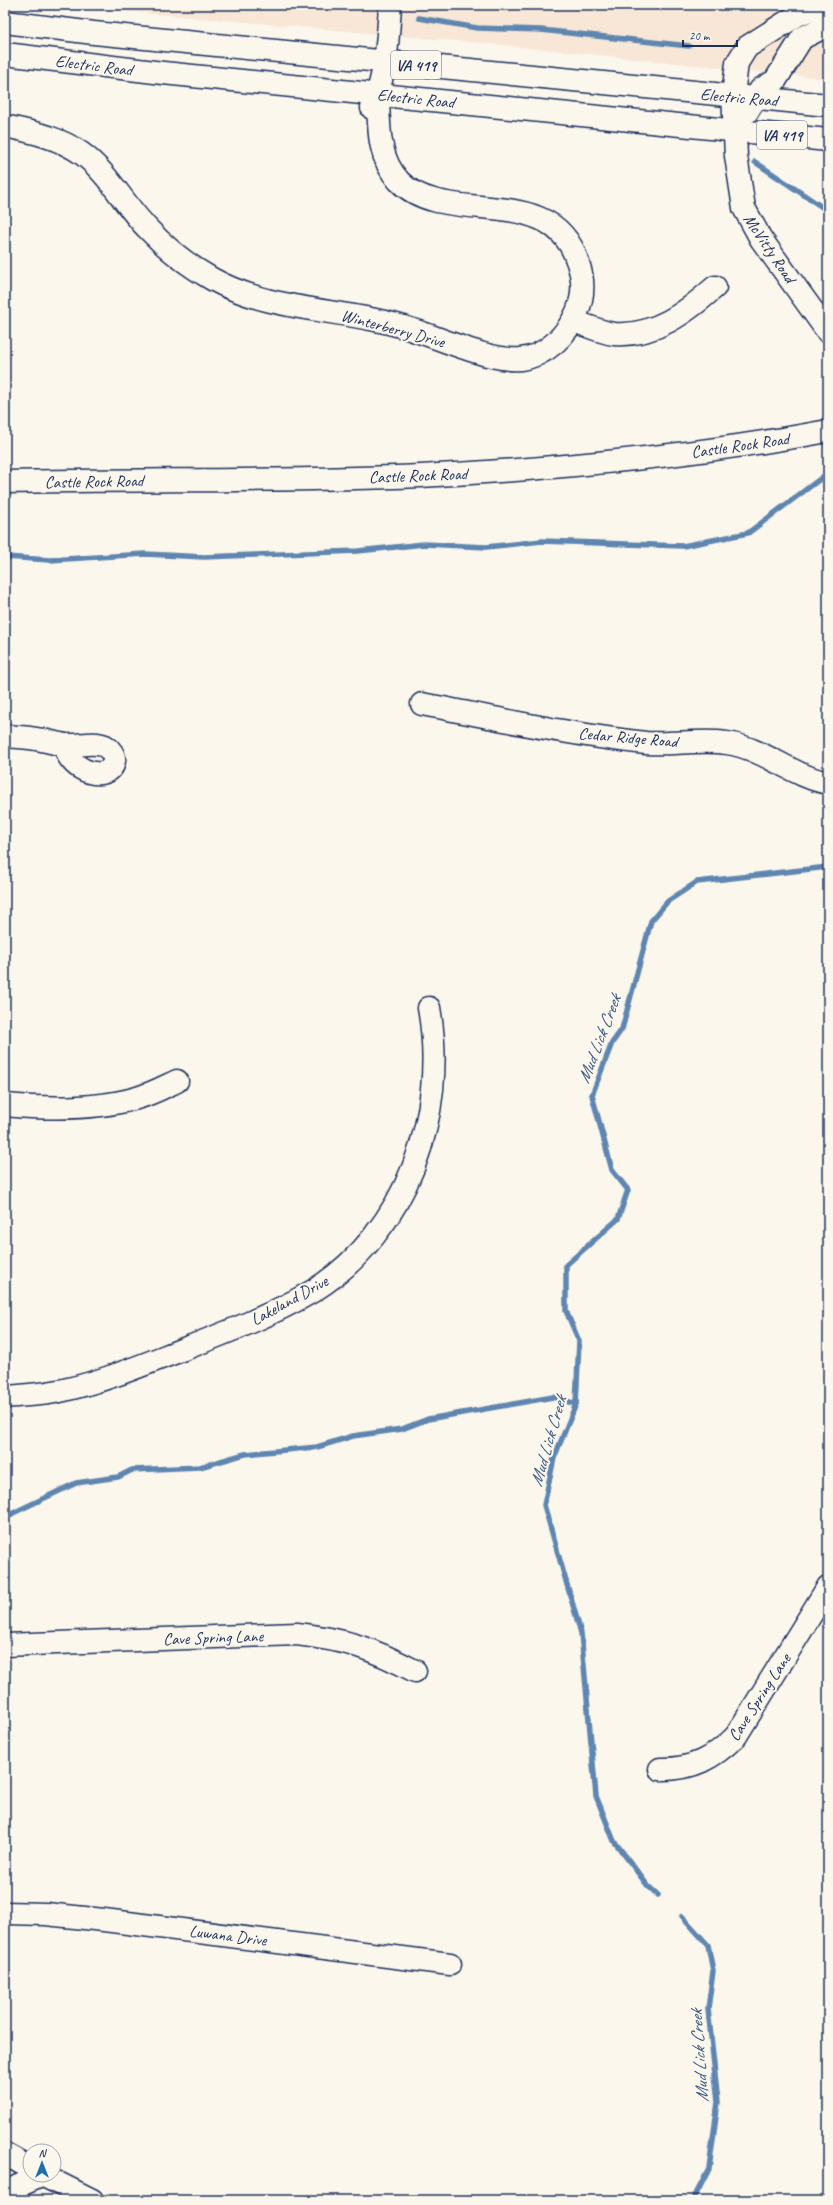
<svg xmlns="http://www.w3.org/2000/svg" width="833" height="2205" viewBox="0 0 833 2205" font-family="Caveat,sans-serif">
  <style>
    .built { fill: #f8e7d6 }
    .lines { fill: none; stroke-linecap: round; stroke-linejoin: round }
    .stream { stroke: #5f86b1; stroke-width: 5.5 }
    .minor-casing { stroke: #1b2f5e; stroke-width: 25 }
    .major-casing { stroke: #1b2f5e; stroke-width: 25 }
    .minor { stroke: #fbf7ec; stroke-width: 22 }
    .major { stroke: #fbf7ec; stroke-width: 22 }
    .labels { text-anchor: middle; stroke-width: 4; stroke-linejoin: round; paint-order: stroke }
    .shield { fill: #fbf7ec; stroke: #5e6b89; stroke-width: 1 }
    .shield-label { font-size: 16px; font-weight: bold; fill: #1b2f5e }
    .street-label { font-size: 17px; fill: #1b2f5e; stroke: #fbf7ec }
    .water-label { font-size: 18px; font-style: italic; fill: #3d5a88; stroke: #fbf7ec }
  </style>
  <rect width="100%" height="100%" fill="#fbf7ec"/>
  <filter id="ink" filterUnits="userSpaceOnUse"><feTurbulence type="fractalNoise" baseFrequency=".025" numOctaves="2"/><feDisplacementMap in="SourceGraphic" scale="8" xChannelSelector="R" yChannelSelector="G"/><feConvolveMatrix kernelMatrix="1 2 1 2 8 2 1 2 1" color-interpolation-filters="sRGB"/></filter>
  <g filter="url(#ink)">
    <!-- built -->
    <polygon class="built" points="55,5 828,5 828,79 502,45"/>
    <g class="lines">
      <!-- stream -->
      <g class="stream">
        <polyline points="419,18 477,28 541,30 689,46"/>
        <polyline points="755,162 828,211"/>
        <polyline points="5,557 50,560 145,554 204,557 358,551 424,544 486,547 542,541 683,546 748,533 828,473"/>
        <polyline points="5,1519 13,1513 76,1483 118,1477 132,1470 200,1467 245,1454 317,1447 353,1436 402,1429 428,1419 553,1397 576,1404"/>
        <polyline points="658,1895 648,1886 614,1841 596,1796 581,1633 544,1505 554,1458 576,1404 579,1341 566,1311 566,1265 618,1219 628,1190 612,1170 592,1095 612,1043 622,1029 651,921 668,901 697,882 828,867"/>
        <polyline points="682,1916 708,1945 713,1971 708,2009 718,2102 709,2169 693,2200"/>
      </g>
      <!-- minor casing -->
      <g class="minor-casing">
        <g id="minor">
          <polyline points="824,5 799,14 747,47 737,63 733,95 736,156 744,208 761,239 828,332"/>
          <path d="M 372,108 C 386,75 388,40 390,5"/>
          <polyline points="747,112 761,89 775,81 802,38 828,25"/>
          <path d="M 5,126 C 32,132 58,137 81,153 C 109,173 124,205 148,229 C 166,248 189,266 212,279 C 273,313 348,308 413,330 C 443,339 491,362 521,359 C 546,356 567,335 577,312 C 584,296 584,280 578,263 C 553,179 445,229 399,181 C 377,157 379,125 378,94"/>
          <path d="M 573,321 C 586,325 600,332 614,334 C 654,337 687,312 715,287"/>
          <path d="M 5,482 C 143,479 282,482 420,476 C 557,469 693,456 828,431"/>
          <path d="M 422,704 C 496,718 570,735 646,743 C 673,745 700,739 727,743 C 763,748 792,776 828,783"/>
          <path d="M 5,736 C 15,737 26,737 36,739 C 46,740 56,744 66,745 C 78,746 94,741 105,746 C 110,749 115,755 114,761 C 111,783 69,774 65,745"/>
          <path d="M 5,1105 C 48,1109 95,1110 137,1098 C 151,1094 164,1087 177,1081"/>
          <path d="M 5,1397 C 25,1395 44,1395 64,1390 C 105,1381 145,1364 184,1349 C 228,1332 272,1315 313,1291 C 407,1232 448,1114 429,1008"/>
          <path d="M 5,1645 L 297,1634 C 347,1640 371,1648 415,1671"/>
          <path d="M 660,1769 C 692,1770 714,1758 736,1736 L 828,1587"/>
          <polyline points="5,1913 46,1914 104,1920 450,1964"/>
          <polyline points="5,2154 30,2168"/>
          <polyline points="42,2175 92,2200"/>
          <polyline points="5,2192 43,2175"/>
        </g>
      </g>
      <!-- major casing -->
      <g class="major-casing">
        <g id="major">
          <polyline points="5,22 94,33 828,105"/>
          <polyline points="5,54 163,73 828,140"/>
        </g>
      </g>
      <!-- minor -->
      <use href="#minor" class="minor"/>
      <!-- major -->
      <use href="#major" class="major"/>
    </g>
  </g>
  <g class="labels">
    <!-- shield labels -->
    <g class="shield">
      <rect x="391" y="51" width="50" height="28" rx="3"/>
      <rect x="757" y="121" width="50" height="28" rx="3"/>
    </g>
    <g class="shield-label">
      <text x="416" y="71">VA 419</text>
      <text x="782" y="141">VA 419</text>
    </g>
    <!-- street labels -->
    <g class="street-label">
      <text transform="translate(94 65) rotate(7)" y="6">Electric Road</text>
      <text transform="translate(739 97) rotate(5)" y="6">Electric Road</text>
      <text transform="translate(416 98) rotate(6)" y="6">Electric Road</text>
      <text transform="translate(770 248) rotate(56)" y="6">McVitty Road</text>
      <text transform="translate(393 328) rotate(15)" y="6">Winterberry Drive</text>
      <text transform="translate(740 445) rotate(-8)" y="6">Castle Rock Road</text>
      <text transform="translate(418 475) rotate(-2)" y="6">Castle Rock Road</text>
      <text transform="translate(94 481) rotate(-1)" y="6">Castle Rock Road</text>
      <text transform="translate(628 737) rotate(5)" y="6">Cedar Ridge Road</text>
      <text transform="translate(289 1300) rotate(-29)" y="6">Lakeland Drive</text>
      <text transform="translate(213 1637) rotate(-2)" y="6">Cave Spring Lane</text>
      <text transform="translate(759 1697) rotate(-57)" y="6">Cave Spring Lane</text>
      <text transform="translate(228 1935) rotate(7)" y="6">Luwana Drive</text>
    </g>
    <!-- water labels -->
    <g class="water-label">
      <text transform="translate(599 1039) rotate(-69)" y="6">Mud Lick Creek</text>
      <text transform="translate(548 1441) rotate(-74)" y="6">Mud Lick Creek</text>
      <text transform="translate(699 2056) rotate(-94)" y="6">Mud Lick Creek</text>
    </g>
  </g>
  <!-- margin -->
  <rect width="833" height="2205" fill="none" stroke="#fbf7ec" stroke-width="20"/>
  <rect x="10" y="10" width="813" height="2185" fill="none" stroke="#1b2f5e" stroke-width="1.5" filter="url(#ink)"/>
  <!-- north arrow -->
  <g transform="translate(42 2163)"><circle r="19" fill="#fbf7ec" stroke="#a1a7b3"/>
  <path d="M0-3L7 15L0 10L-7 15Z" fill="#1f6fb2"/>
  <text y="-6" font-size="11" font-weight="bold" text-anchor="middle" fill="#1b2f5e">N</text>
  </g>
  <!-- scale -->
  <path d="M683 40v6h54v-6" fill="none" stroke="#1b2f5e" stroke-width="2"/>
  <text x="689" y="40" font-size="12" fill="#1b2f5e" stroke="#fbf7ec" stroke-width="3" paint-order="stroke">20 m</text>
</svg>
